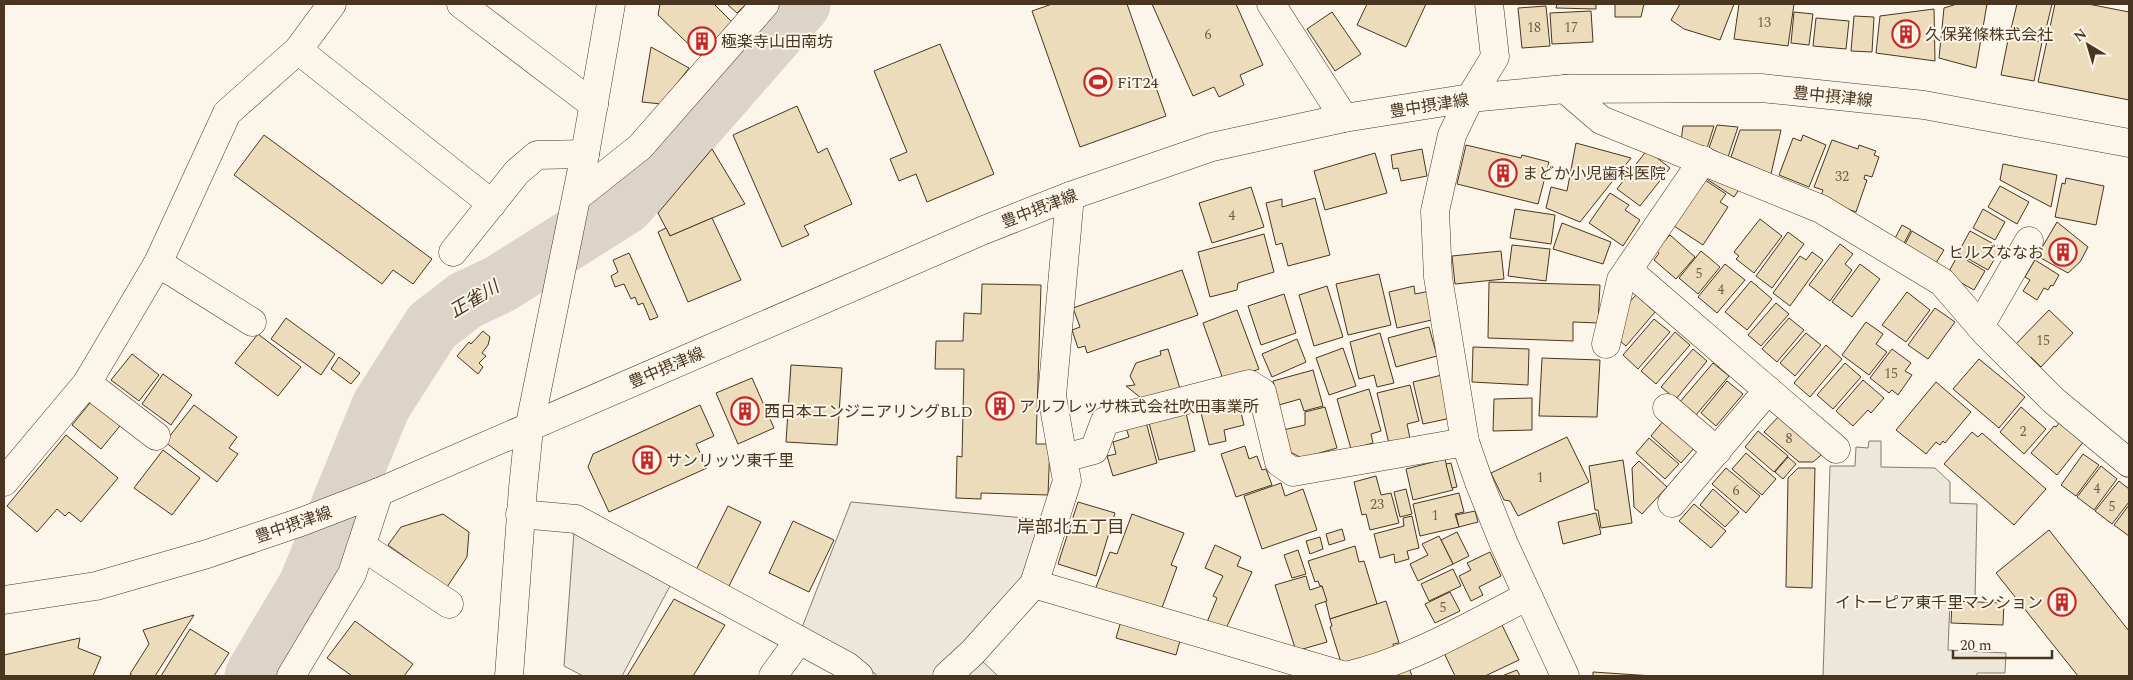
<svg xmlns="http://www.w3.org/2000/svg" width="2133" height="680" viewBox="0 0 2133 680" font-family="Spectral,'Noto Sans JP',serif">
  <style>
    .parking { fill: #ede7d9; stroke: #887966 }
    .lines { fill: none; stroke-linecap: round; stroke-linejoin: round }
    .river { stroke: #dcd4c6; stroke-width: 59 }
    .building { fill: #ecdcbc; stroke: #4a3520 }
    .street-casing { stroke: #4a3520; stroke-width: 29 }
    .secondary-casing { stroke: #4a3520; stroke-width: 29 }
    .street { stroke: #fbf6e9; stroke-width: 28 }
    .secondary { stroke: #fbf6e9; stroke-width: 28 }
    .labels { text-anchor: middle; stroke-width: 4; stroke-linejoin: round; paint-order: stroke }
    .number-label { font-size: 14px; fill: #725f47 }
    .poi-label { font-size: 16px; fill: #4a3520; stroke: #fbf6e9; text-anchor: start }
    .street-label { font-size: 16px; fill: #4a3520; stroke: #fbf6e9 }
    .water-label { font-size: 18px; font-style: italic; fill: #4a3520; stroke: #fbf6e9 }
    .neighbourhood-label { font-size: 18px; fill: #4a3520; stroke: #fbf6e9 }
  </style>
  <rect width="100%" height="100%" fill="#fbf6e9"/>
  <!-- parking -->
  <g class="parking">
    <polygon points="1869,441 1881,441 1881,467 1935,468 1950,482 1950,503 1977,504 1975,600 1950,599 1948,650 2006,653 2005,673 1977,673 1977,676 1823,676 1830,466 1855,466 1856,447 1868,448"/>
    <polygon points="851,502 1046,520 1026,577 936,676 878,676 854,657 801,630"/>
    <polygon points="574,532 671,584 622,676 583,676 564,666"/>
    <polygon points="980,659 998,676 961,676"/>
  </g>
  <g class="lines">
    <!-- river -->
    <polyline class="river" points="254,676 308,585 381,406 432,326 466,300 500,284 625,205 801,4"/>
  </g>
  <!-- building -->
  <g class="building">
    <polygon points="660,4 714,4 734,24 702,57 658,15"/>
    <polygon points="727,4 746,4 737,13"/>
    <polygon points="1052,4 1127,4 1166,116 1080,147 1032,11"/>
    <polygon points="1152,4 1236,4 1263,65 1240,75 1244,85 1219,97 1214,87 1193,96"/>
    <polygon points="1367,4 1426,4 1406,47 1357,25"/>
    <polygon points="1557,4 1596,4 1596,9 1556,8"/>
    <polygon points="1615,4 1644,4 1641,17 1615,17"/>
    <polygon points="1680,4 1734,4 1720,40 1684,29 1671,20"/>
    <polygon points="1739,4 1794,4 1788,46 1734,39"/>
    <polygon points="1957,4 1987,4 1976,68 1939,58 1944,8"/>
    <polygon points="2017,4 2052,4 2044,37 2011,29"/>
    <polygon points="2055,4 2088,4 2129,12 2129,100 2038,82"/>
    <polygon points="1546,6 1550,46 1522,48 1518,8"/>
    <polygon points="1934,9 1935,61 1876,53 1880,16"/>
    <polygon points="1591,11 1593,42 1552,44 1550,13"/>
    <polygon points="1332,12 1361,54 1335,71 1307,29"/>
    <polygon points="1794,12 1813,14 1809,45 1791,43"/>
    <polygon points="1854,16 1874,17 1872,52 1851,51"/>
    <polygon points="1816,18 1849,21 1846,49 1813,46"/>
    <polygon points="2009,35 2042,42 2034,81 2001,75"/>
    <polygon points="940,44 994,174 927,202 916,174 899,181 890,159 907,152 874,71"/>
    <polygon points="651,47 689,68 661,104 642,102"/>
    <polygon points="797,106 818,153 827,148 852,204 804,226 809,235 782,247 733,135"/>
    <polygon points="1717,125 1738,127 1728,157 1709,148"/>
    <polygon points="1683,126 1714,126 1707,148 1681,141"/>
    <polygon points="1740,130 1781,130 1771,174 1731,157"/>
    <polygon points="264,135 432,259 413,284 393,270 382,284 234,175"/>
    <polygon points="1803,135 1826,145 1809,187 1779,175 1793,138 1801,141"/>
    <polygon points="1832,140 1858,149 1859,145 1876,151 1874,155 1879,157 1872,177 1865,175 1864,179 1867,180 1856,212 1820,199 1823,190 1814,187"/>
    <polygon points="1576,143 1631,158 1580,222 1546,208 1551,187 1567,191"/>
    <polygon points="1466,145 1521,158 1522,155 1549,162 1538,204 1457,184"/>
    <polygon points="712,149 745,204 670,236 658,213"/>
    <polygon points="1422,149 1427,176 1401,181 1398,168 1393,169 1391,155"/>
    <polygon points="1647,150 1670,168 1640,206 1617,189"/>
    <polygon points="1375,153 1387,193 1325,210 1314,171"/>
    <polygon points="2003,164 2057,175 2051,207 2000,180"/>
    <polygon points="1712,169 1740,188 1734,197 1705,178"/>
    <polygon points="2066,178 2104,186 2096,225 2055,217 2062,183 2065,184"/>
    <polygon points="1705,180 1726,194 1720,202 1728,207 1703,245 1674,226"/>
    <polygon points="2000,186 2029,202 2017,224 1988,207"/>
    <polygon points="1251,187 1264,227 1212,243 1199,203"/>
    <polygon points="1610,193 1629,205 1625,210 1640,220 1623,246 1589,223"/>
    <polygon points="1315,198 1330,255 1288,266 1282,243 1276,245 1266,203 1282,199 1282,207"/>
    <polygon points="1515,209 1555,215 1551,244 1510,238"/>
    <polygon points="1983,209 2005,222 1995,240 1973,228"/>
    <polygon points="712,218 741,280 688,302 658,232 666,228 670,236"/>
    <polygon points="1760,219 1782,236 1754,273 1736,259 1739,256 1734,252"/>
    <polygon points="2057,222 2088,247 2080,262 2068,273 2037,256"/>
    <polygon points="1562,223 1611,242 1603,264 1553,249"/>
    <polygon points="1902,225 1911,230 1902,247 1893,242"/>
    <polygon points="1912,231 1944,250 1934,266 1903,248"/>
    <polygon points="1970,231 2001,248 1988,270 1958,253"/>
    <polygon points="1788,232 1804,244 1772,288 1756,276"/>
    <polygon points="1264,234 1274,272 1238,283 1237,290 1210,297 1198,252"/>
    <polygon points="1670,235 1695,257 1676,279 1654,260 1659,253 1656,250"/>
    <polygon points="1840,244 1853,254 1845,264 1852,270 1830,301 1809,285"/>
    <polygon points="1512,245 1550,249 1546,281 1508,276"/>
    <polygon points="1501,251 1504,279 1455,284 1452,256"/>
    <polygon points="1701,251 1720,267 1698,294 1679,278"/>
    <polygon points="1812,252 1823,260 1790,306 1773,293 1800,256 1806,260"/>
    <polygon points="629,253 658,317 650,320 643,303 638,305 635,297 631,299 624,284 615,287 611,276 618,272 613,260"/>
    <polygon points="1958,255 1985,271 1974,290 1947,275"/>
    <polygon points="2035,260 2059,275 2053,286 2051,285 2048,290 2044,288 2037,300 2023,291 2030,280 2025,277"/>
    <polygon points="1725,264 1745,280 1717,313 1698,297"/>
    <polygon points="1860,264 1880,279 1852,317 1832,302"/>
    <polygon points="1182,270 1198,315 1087,353 1085,346 1078,348 1072,330 1080,327 1073,308"/>
    <polygon points="1379,274 1391,325 1348,335 1336,284"/>
    <polygon points="1751,281 1772,299 1747,330 1725,312"/>
    <polygon points="1489,282 1600,285 1598,323 1573,322 1573,341 1488,338"/>
    <polygon points="982,284 1041,285 1036,444 1050,444 1048,495 981,493 981,499 956,498 957,456 962,457 964,369 935,369 936,341 963,341 964,313 981,314"/>
    <polygon points="1327,286 1343,337 1314,346 1299,295"/>
    <polygon points="1414,286 1415,294 1430,291 1436,319 1397,328 1389,292"/>
    <polygon points="1907,292 1930,310 1906,342 1882,325"/>
    <polygon points="1284,294 1296,333 1261,345 1248,306"/>
    <polygon points="1636,295 1655,312 1626,346 1616,338 1624,308"/>
    <polygon points="1776,303 1789,314 1761,346 1748,335"/>
    <polygon points="1935,308 1955,322 1928,359 1908,345"/>
    <polygon points="1237,310 1259,369 1224,382 1203,323"/>
    <polygon points="2049,310 2073,333 2041,367 2031,357 2027,361 2013,347"/>
    <polygon points="286,318 335,354 321,375 271,339"/>
    <polygon points="1789,318 1804,330 1777,362 1762,349"/>
    <polygon points="1654,319 1670,332 1638,369 1623,355"/>
    <polygon points="1866,322 1883,334 1876,344 1887,352 1869,375 1842,355"/>
    <polygon points="1429,327 1437,356 1396,367 1388,338"/>
    <polygon points="483,331 490,337 488,345 482,353 486,356 479,363 483,367 478,374 457,356 469,342 471,344"/>
    <polygon points="1675,332 1690,345 1656,384 1641,371"/>
    <polygon points="1380,333 1394,383 1377,387 1374,375 1359,379 1350,342"/>
    <polygon points="1806,333 1821,345 1795,376 1780,363"/>
    <polygon points="258,334 301,367 278,396 235,363"/>
    <polygon points="1297,339 1306,362 1272,377 1262,354"/>
    <polygon points="1826,345 1842,359 1810,397 1794,383"/>
    <polygon points="1473,347 1529,349 1528,385 1472,382"/>
    <polygon points="1343,348 1356,386 1329,395 1316,358"/>
    <polygon points="1168,349 1181,392 1146,402 1126,386 1135,385 1130,376 1136,363 1161,355 1160,351"/>
    <polygon points="1693,349 1707,361 1676,399 1661,387"/>
    <polygon points="1892,349 1911,363 1905,371 1912,375 1898,395 1892,390 1889,393 1870,378"/>
    <polygon points="132,354 159,375 139,401 111,380"/>
    <polygon points="339,357 360,373 351,384 331,369"/>
    <polygon points="1542,358 1600,360 1597,417 1539,416"/>
    <polygon points="1979,359 2025,397 1999,428 1953,389"/>
    <polygon points="1713,363 1729,376 1695,416 1679,403"/>
    <polygon points="1845,363 1861,377 1833,409 1817,395"/>
    <polygon points="791,365 842,368 837,445 786,442"/>
    <polygon points="1313,370 1323,406 1304,411 1300,399 1279,405 1273,381"/>
    <polygon points="163,374 192,395 171,425 142,404"/>
    <polygon points="1442,375 1451,418 1423,424 1413,382"/>
    <polygon points="752,378 774,428 738,444 716,393"/>
    <polygon points="1863,380 1884,398 1871,413 1868,410 1853,426 1836,411"/>
    <polygon points="1727,381 1743,394 1716,426 1701,413"/>
    <polygon points="1936,382 1971,412 1945,443 1943,441 1940,445 1936,442 1926,454 1896,430"/>
    <polygon points="1410,385 1419,421 1407,424 1411,443 1390,448 1377,393"/>
    <polygon points="1369,389 1381,431 1371,434 1373,443 1351,449 1337,399"/>
    <polygon points="94,398 124,421 101,449 72,425"/>
    <polygon points="1532,398 1532,430 1493,431 1494,399"/>
    <polygon points="1238,400 1244,425 1224,430 1226,441 1209,445 1200,409"/>
    <polygon points="194,405 237,437 229,448 238,454 217,482 165,442"/>
    <polygon points="700,405 714,436 696,444 707,468 609,512 588,467 593,454"/>
    <polygon points="1325,407 1337,448 1302,458 1288,451 1283,430 1305,425 1305,412"/>
    <polygon points="2021,407 2046,429 2024,454 2000,432"/>
    <polygon points="1186,413 1195,451 1159,460 1149,423"/>
    <polygon points="1779,416 1826,451 1813,462 1799,462 1764,432"/>
    <polygon points="1664,420 1695,447 1681,463 1651,436"/>
    <polygon points="1146,422 1157,463 1113,476 1107,456 1116,454 1113,442 1129,437 1126,428"/>
    <polygon points="2060,422 2084,441 2057,475 2031,453 2054,426 2056,427"/>
    <polygon points="1758,431 1788,456 1774,472 1745,447"/>
    <polygon points="1972,432 1978,437 1982,433 2046,489 2014,525 1944,464"/>
    <polygon points="66,435 118,478 81,522 69,512 65,516 57,509 37,532 7,506"/>
    <polygon points="1567,437 1589,482 1518,516 1510,501 1504,500 1491,473"/>
    <polygon points="1649,438 1679,464 1665,479 1636,453"/>
    <polygon points="1245,446 1249,459 1257,456 1262,470 1266,469 1272,485 1236,497 1221,454"/>
    <polygon points="163,450 200,478 172,515 134,488"/>
    <polygon points="1746,453 1776,479 1762,495 1732,469"/>
    <polygon points="2083,454 2099,465 2076,496 2061,485"/>
    <polygon points="1788,457 1796,464 1783,479 1775,472"/>
    <polygon points="1445,459 1453,490 1413,500 1406,469"/>
    <polygon points="1623,460 1632,523 1601,528 1598,510 1595,510 1589,466"/>
    <polygon points="1639,461 1667,487 1642,514 1634,507 1632,468"/>
    <polygon points="1451,463 1457,487 1452,488 1446,464"/>
    <polygon points="2101,466 2117,479 2094,510 2077,497"/>
    <polygon points="1726,468 1760,496 1746,513 1712,484"/>
    <polygon points="1798,468 1815,468 1812,588 1786,587 1788,478"/>
    <polygon points="1376,476 1381,495 1391,493 1399,523 1370,530 1366,514 1362,515 1354,482"/>
    <polygon points="2119,481 2129,489 2129,502 2112,524 2095,511"/>
    <polygon points="1281,483 1285,496 1303,489 1317,530 1262,549 1244,496"/>
    <polygon points="1406,489 1412,514 1400,517 1394,492"/>
    <polygon points="1713,489 1739,512 1725,527 1700,505"/>
    <polygon points="1459,493 1464,512 1455,514 1459,527 1420,536 1413,504"/>
    <polygon points="1078,502 1115,513 1096,576 1058,564"/>
    <polygon points="1694,504 1726,531 1711,548 1679,521"/>
    <polygon points="2129,505 2129,536 2114,525"/>
    <polygon points="728,506 761,522 727,590 694,574"/>
    <polygon points="1475,511 1478,522 1459,527 1456,515"/>
    <polygon points="1596,513 1601,534 1563,544 1558,522"/>
    <polygon points="443,514 469,532 467,557 447,587 388,545 401,527"/>
    <polygon points="1132,514 1184,533 1171,565 1177,567 1159,616 1094,592 1110,552 1117,554"/>
    <polygon points="1412,516 1419,548 1407,551 1409,559 1395,563 1394,554 1380,558 1374,534 1404,526 1403,518"/>
    <polygon points="793,521 834,540 809,592 769,573"/>
    <polygon points="1342,529 1345,540 1329,545 1326,534"/>
    <polygon points="2049,530 2129,631 2129,674 2127,676 2078,676 1996,573"/>
    <polygon points="1457,532 1469,556 1453,564 1441,540"/>
    <polygon points="1439,536 1453,564 1418,581 1410,564 1428,555 1422,544"/>
    <polygon points="1320,537 1323,549 1310,554 1306,541"/>
    <polygon points="1215,545 1241,557 1237,566 1252,572 1223,635 1205,627 1217,598 1213,596 1223,576 1205,568"/>
    <polygon points="1355,546 1359,562 1364,561 1377,604 1330,619 1322,586 1320,586 1318,581 1315,582 1308,561"/>
    <polygon points="1298,550 1306,574 1292,578 1284,555"/>
    <polygon points="1490,552 1501,576 1479,587 1483,595 1471,601 1459,576 1471,570 1467,563"/>
    <polygon points="1453,569 1461,586 1429,601 1421,584"/>
    <polygon points="1306,576 1310,590 1322,586 1327,601 1315,605 1327,642 1296,651 1275,585"/>
    <polygon points="1450,592 1460,611 1435,623 1425,604"/>
    <polygon points="674,599 725,625 693,676 627,676"/>
    <polygon points="1386,601 1399,643 1393,644 1394,649 1343,669 1330,627 1332,626 1330,619"/>
    <polygon points="1952,601 2004,603 2003,625 1951,623"/>
    <polygon points="194,615 155,676 133,676 130,674 149,644 143,630"/>
    <polygon points="355,621 413,664 404,676 352,676 327,658"/>
    <polygon points="1121,621 1181,637 1176,655 1116,638"/>
    <polygon points="1502,625 1519,660 1485,676 1455,676 1444,653"/>
    <polygon points="190,629 229,653 214,676 161,676"/>
    <polygon points="80,638 78,648 101,657 93,676 4,676 4,655"/>
    <polygon points="1408,665 1412,676 1387,676"/>
    <polygon points="1517,670 1520,676 1502,676"/>
    <polygon points="1593,672 1653,676 1593,676"/>
  </g>
  <g class="lines">
    <!-- street casing -->
    <g class="street-casing">
      <g id="street">
        <polyline points="461,4 594,105"/>
        <polyline points="1271,4 1344,118"/>
        <polyline points="1489,4 1495,57 1470,98 1452,135 1435,211 1438,277 1465,442 1479,482 1504,544 1565,676"/>
        <polyline points="298,50 492,204"/>
        <polyline points="1565,89 1601,120 1821,209 1942,282 1986,333 2053,400 2129,463"/>
        <polyline points="577,197 640,147 765,4"/>
        <polyline points="453,252 517,172 537,155 585,154"/>
        <polyline points="158,263 252,322"/>
        <polyline points="1628,270 1836,449"/>
        <polyline points="1980,326 2029,241"/>
        <polyline points="1606,344 1621,280 1703,160"/>
        <polyline points="87,383 156,436"/>
        <polyline points="1667,408 1717,451"/>
        <polyline points="1064,458 1094,450 1105,421 1249,384 1262,392 1279,462 1293,472 1465,442"/>
        <polyline points="4,482 87,383 158,263 227,113 298,50 332,4"/>
        <polyline points="1672,503 1768,390"/>
        <polyline points="520,514 576,519 847,666 859,676"/>
        <polyline points="362,546 449,604"/>
        <polyline points="1034,584 1345,676"/>
        <polyline points="291,676 352,574 379,492"/>
        <polyline points="773,676 799,640"/>
        <polyline points="947,676 973,652 1034,584 1067,481 1052,396 1070,196"/>
        <path d="M 1346,676 C 1411,661 1469,626 1528,596"/>
      </g>
    </g>
    <!-- secondary casing -->
    <g class="secondary-casing">
      <g id="secondary">
        <polyline points="4,600 96,586 207,554 301,522 379,492 984,230 1070,196 1212,147 1344,118 1470,98 1565,89 1761,88 1924,105 2129,143"/>
        <polyline points="509,676 523,488 529,429 585,154 611,4"/>
      </g>
    </g>
    <!-- street -->
    <use href="#street" class="street"/>
    <!-- secondary -->
    <use href="#secondary" class="secondary"/>
  </g>
  <!-- icons -->
  <defs>
    <g id="building-ring" transform="scale(1.4375)"><circle r="9.5" fill="#fbf6e9" stroke="#c62828" stroke-width="1.5"/><path d="M-4-6H4V6H1V3H-1V6H-4ZM-2.5-4.3h1.7v1.8h-1.7ZM.8-4.3h1.7v1.8H.8ZM-2.5-1h1.7V.8h-1.7ZM.8-1h1.7V.8H.8Z" fill="#c62828"/></g>
    <g id="stadium-ring" transform="scale(1.4375)"><circle r="9.5" fill="#fbf6e9" stroke="#c62828" stroke-width="1.5"/><path d="M0-5a6.5 5 0 1 0 0 10a6.5 5 0 1 0 0-10ZM-3.5-1.8h7v3.6h-7Z" fill="#c62828"/></g>
  </defs>
  <g fill-rule="evenodd">
    <use href="#building-ring" x="1906" y="34"/>
    <use href="#building-ring" x="702" y="41"/>
    <use href="#stadium-ring" x="1098" y="82"/>
    <use href="#building-ring" x="1503" y="173"/>
    <use href="#building-ring" x="2063" y="252"/>
    <use href="#building-ring" x="1000" y="406"/>
    <use href="#building-ring" x="745" y="411"/>
    <use href="#building-ring" x="647" y="460"/>
    <use href="#building-ring" x="2062" y="602"/>
  </g>
  <g class="labels">
    <!-- number labels -->
    <g class="number-label">
      <text x="1764" y="27">13</text>
      <text x="1534" y="32">18</text>
      <text x="1571" y="32">17</text>
      <text x="1208" y="39">6</text>
      <text x="1842" y="181">32</text>
      <text x="1232" y="220">4</text>
      <text x="1699" y="278">5</text>
      <text x="1721" y="294">4</text>
      <text x="2043" y="345">15</text>
      <text x="1891" y="378">15</text>
      <text x="2023" y="436">2</text>
      <text x="1789" y="443">8</text>
      <text x="1540" y="482">1</text>
      <text x="2097" y="493">4</text>
      <text x="1736" y="495">6</text>
      <text x="1377" y="509">23</text>
      <text x="2112" y="511">5</text>
      <text x="1435" y="520">1</text>
      <text x="1443" y="612">5</text>
    </g>
    <!-- poi labels -->
    <g class="poi-label">
      <text x="1925" y="40">久保発條株式会社</text>
      <text x="721" y="47">極楽寺山田南坊</text>
      <text x="1117" y="88">FiT24</text>
      <text x="1522" y="179">まどか小児歯科医院</text>
      <text x="2044" y="258" text-anchor="end">ヒルズななお</text>
      <text x="1019" y="412">アルフレッサ株式会社吹田事業所</text>
      <text x="764" y="417">西日本エンジニアリングBLD</text>
      <text x="666" y="466">サンリッツ東千里</text>
      <text x="2043" y="608" text-anchor="end">イトーピア東千里マンション</text>
    </g>
    <!-- street labels -->
    <g class="street-label">
      <text transform="translate(1833 96) rotate(6)" y="6">豊中摂津線</text>
      <text transform="translate(1429 105) rotate(-9)" y="6">豊中摂津線</text>
      <text transform="translate(1039 208) rotate(-21)" y="6">豊中摂津線</text>
      <text transform="translate(666 367) rotate(-23)" y="6">豊中摂津線</text>
      <text transform="translate(293 524) rotate(-19)" y="6">豊中摂津線</text>
    </g>
    <!-- water labels -->
    <g class="water-label">
      <text transform="translate(474 299) rotate(-31)" y="6">正雀川</text>
    </g>
    <!-- neighbourhood labels -->
    <g class="neighbourhood-label">
      <text x="1071" y="533">岸部北五丁目</text>
    </g>
  </g>
  <!-- border -->
  <rect width="2133" height="680" fill="none" stroke="#4a3520" stroke-width="10"/>
  <!-- north arrow -->
  <g transform="translate(2088 45) rotate(322)" stroke="#fbf6e9" stroke-width="4" paint-order="stroke">
  <path d="M0-4L9 19L0 12L-9 19Z" fill="#4a3520"/>
  <text y="-8" font-size="14" font-weight="bold" text-anchor="middle" fill="#4a3520">N</text>
  </g>
  <!-- scale -->
  <path d="M1953 650v8h99v-8" fill="none" stroke="#4a3520" stroke-width="2.5"/>
  <text x="1960" y="650" font-size="15" fill="#4a3520" stroke="#fbf6e9" stroke-width="4" paint-order="stroke">20 m</text>
</svg>
